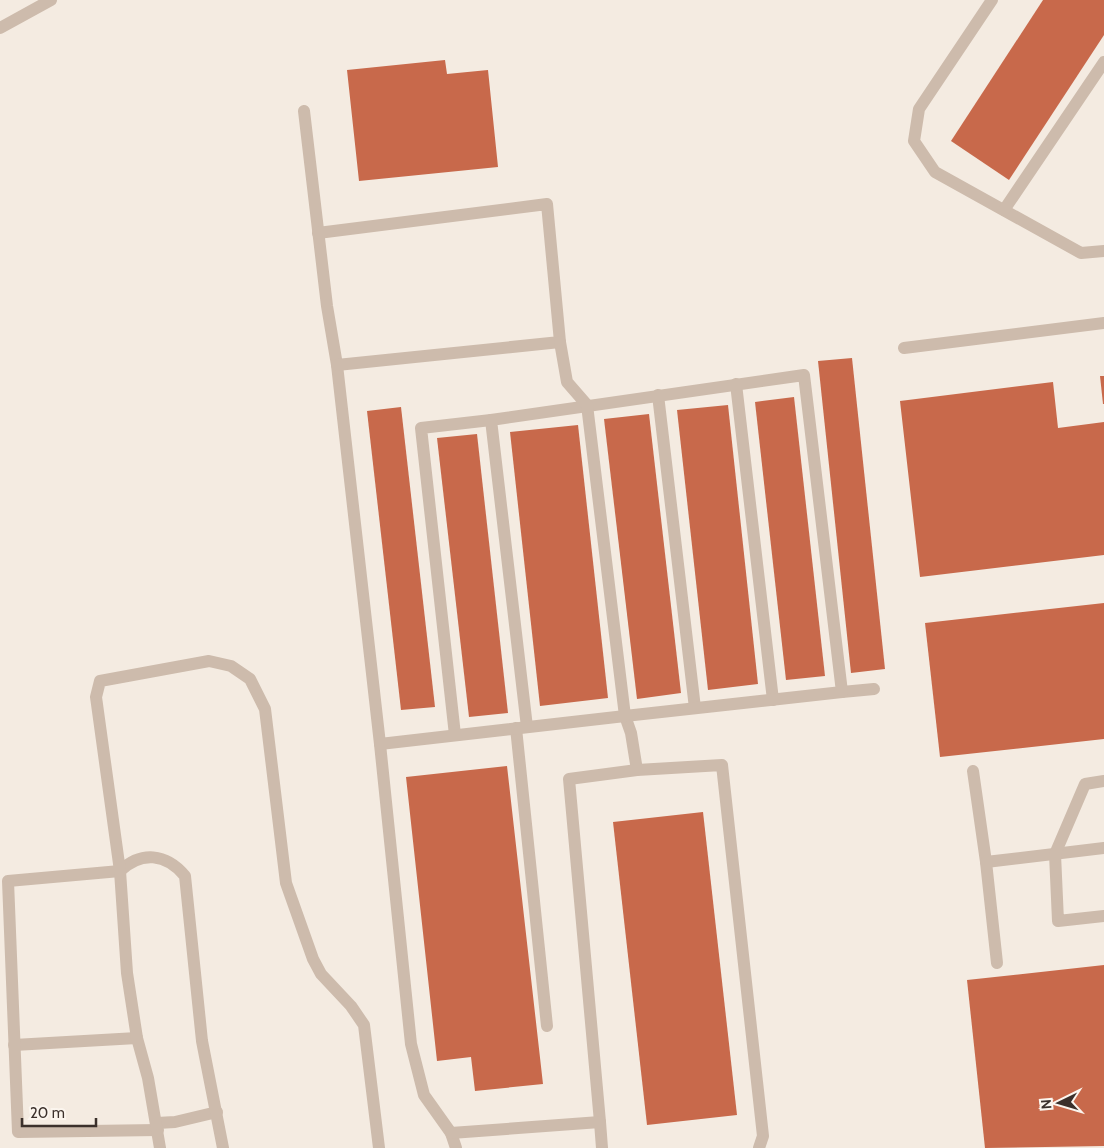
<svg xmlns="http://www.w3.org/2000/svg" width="1104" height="1148" viewBox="0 0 1104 1148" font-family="Cabin,sans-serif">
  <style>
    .building { fill: #c8694b }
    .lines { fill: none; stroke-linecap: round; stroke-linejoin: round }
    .service { stroke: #cdbbac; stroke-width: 12 }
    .minor { stroke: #cdbbac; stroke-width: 12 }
  </style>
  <rect width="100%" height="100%" fill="#f4ebe1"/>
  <!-- building -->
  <g class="building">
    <polygon points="1043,0 1104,0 1104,35 1009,180 951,141"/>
    <polygon points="445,60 447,74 488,70 498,167 359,181 347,70"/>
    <polygon points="852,358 885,669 851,673 818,361"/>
    <polygon points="1100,376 1104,376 1104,404 1103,404"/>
    <polygon points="1053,382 1058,428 1104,422 1104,555 920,577 900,401"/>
    <polygon points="794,397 825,676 786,680 755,402"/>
    <polygon points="728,405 758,684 708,690 677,410"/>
    <polygon points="401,407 435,707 401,710 367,411"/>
    <polygon points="649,414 681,693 637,699 604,419"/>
    <polygon points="578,425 608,698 540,706 510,432"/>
    <polygon points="477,434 508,713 469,717 437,438"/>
    <polygon points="1104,603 1104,739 940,757 925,623"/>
    <polygon points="507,766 543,1084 475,1091 471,1057 437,1061 406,777"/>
    <polygon points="703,812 737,1115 647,1125 613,822"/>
    <polygon points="1104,965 1104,1146 985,1148 967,980"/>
  </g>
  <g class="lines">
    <!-- service -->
    <g class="service">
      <polyline points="992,0 919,109 914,141 935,172 1081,253 1104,251"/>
      <polyline points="304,111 327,306 337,365 380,744 411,1044 424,1095 451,1133 456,1148"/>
      <polyline points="1004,210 1104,62"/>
      <polyline points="318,233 547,204 560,342 337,365"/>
      <polyline points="904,348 1104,323"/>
      <polyline points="736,384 773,700"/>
      <polyline points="658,395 695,708"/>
      <polyline points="842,692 874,689"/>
      <polyline points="527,727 491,420 804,375 842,692 625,716 631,733 637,770"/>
      <polyline points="516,728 547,1026"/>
      <polyline points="455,735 421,428 491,420"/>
      <polyline points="380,744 625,716 587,405 567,382 560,342"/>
      <polyline points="973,771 986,862 1104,848"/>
      <polyline points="1104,781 1085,784 1055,854 1058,921 1104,916"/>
      <polyline points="986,862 997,963"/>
      <polyline points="14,1045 137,1038"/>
      <polyline points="600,1122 569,779 637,770 722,765 763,1136 759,1148"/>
      <polyline points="157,1123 175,1122 217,1112"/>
      <path d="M 158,1130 L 18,1132 L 8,881 L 120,871 C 141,851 166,853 185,876 L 202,1041 L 223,1148"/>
      <polyline points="451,1133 600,1122 602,1148"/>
      <polyline points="160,1148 148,1078 137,1038 127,973 120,871 96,697 100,681 209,661 231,666 250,679 265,709 286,883 313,959 321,974 351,1006 364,1025 379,1148"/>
    </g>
    <!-- minor -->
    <polyline class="minor" points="0,28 51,0"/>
  </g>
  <!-- north arrow -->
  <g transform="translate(1059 1103) rotate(265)" stroke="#fbf5ee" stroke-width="4" paint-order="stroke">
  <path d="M0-4L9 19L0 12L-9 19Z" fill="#3b302b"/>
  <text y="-8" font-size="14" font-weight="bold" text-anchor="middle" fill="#3b302b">N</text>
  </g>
  <!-- scale -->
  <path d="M22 1118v8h74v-8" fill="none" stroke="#3b302b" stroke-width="2.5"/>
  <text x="30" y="1118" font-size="15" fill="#3b302b" stroke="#fbf5ee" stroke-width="4" paint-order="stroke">20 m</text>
</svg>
